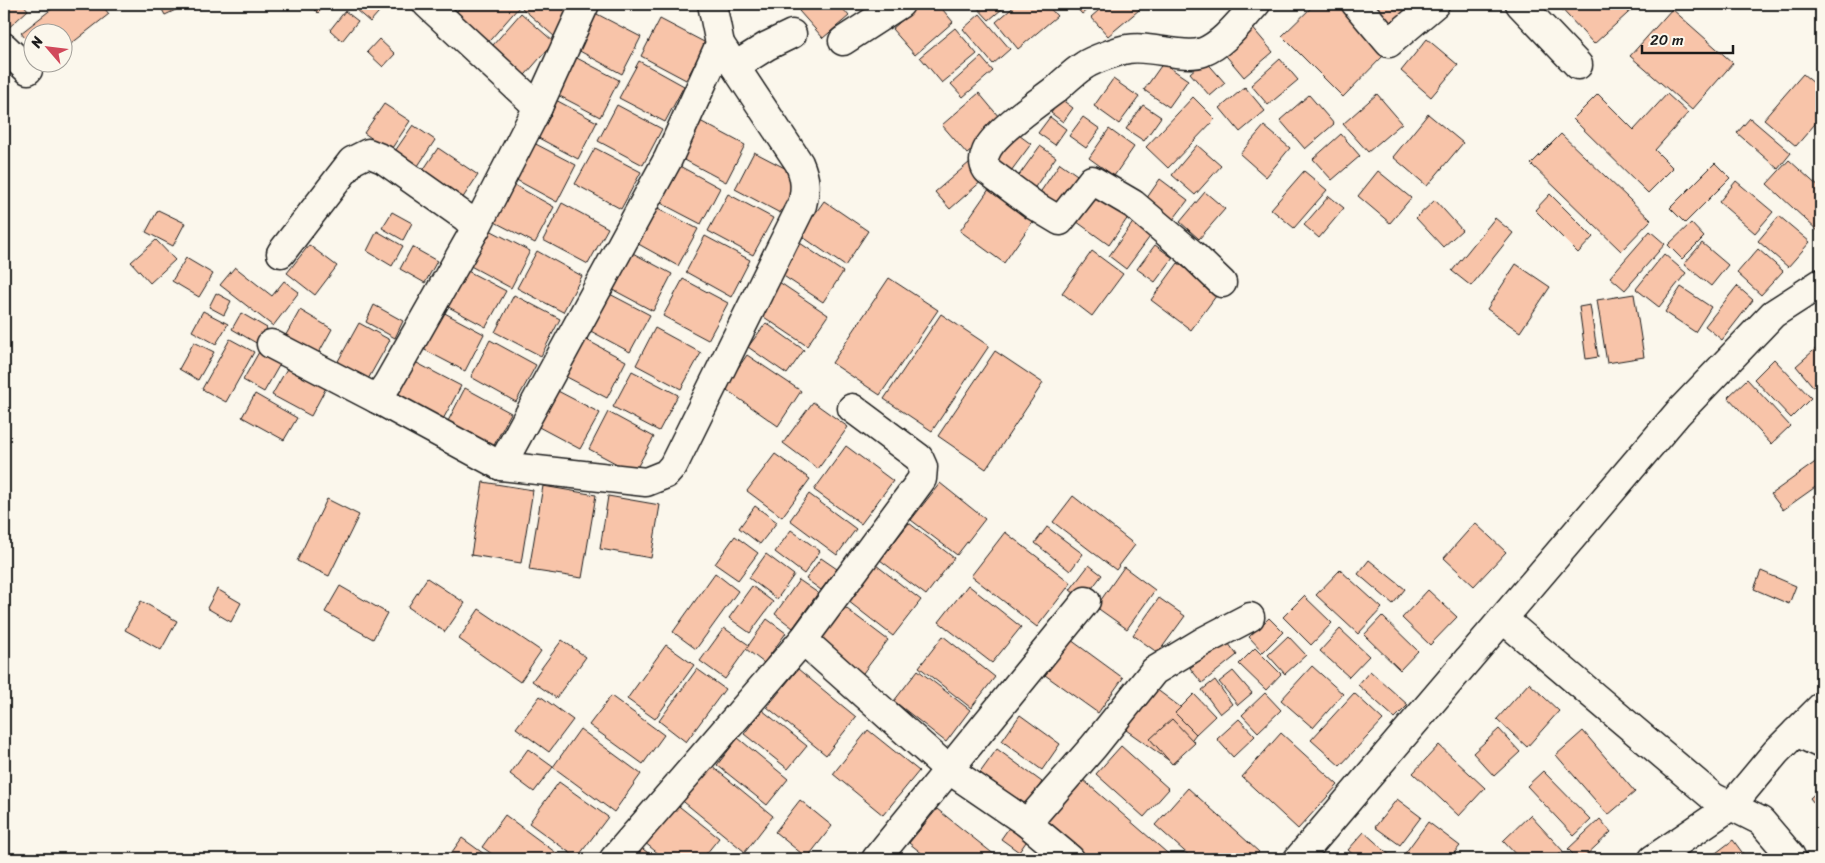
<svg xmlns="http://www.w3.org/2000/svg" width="1825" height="863" viewBox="0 0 1825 863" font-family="Sriracha,sans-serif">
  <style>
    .building { fill: #f8c4a9; stroke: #1c1c1c }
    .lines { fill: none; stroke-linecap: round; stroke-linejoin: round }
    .street-casing { stroke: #1c1c1c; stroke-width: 31 }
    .secondary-casing { stroke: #1c1c1c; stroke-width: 31 }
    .street { stroke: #fbf7ec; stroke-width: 28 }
    .secondary { stroke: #fbf7ec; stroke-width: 28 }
  </style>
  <rect width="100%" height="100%" fill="#fbf7ec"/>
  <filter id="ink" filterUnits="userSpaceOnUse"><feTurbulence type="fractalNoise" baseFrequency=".02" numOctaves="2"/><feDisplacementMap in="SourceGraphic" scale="10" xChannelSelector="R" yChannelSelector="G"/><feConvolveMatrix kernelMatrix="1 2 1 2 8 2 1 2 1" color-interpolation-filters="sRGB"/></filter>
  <g filter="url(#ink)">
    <!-- building -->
    <g class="building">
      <polygon points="4,4 23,4 28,10 4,32"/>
      <polygon points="58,4 101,4 109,14 62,51 62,32 32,32 32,47 21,33"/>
      <polygon points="159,4 188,4 165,15"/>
      <polygon points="309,4 327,4 318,13"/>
      <polygon points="349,4 386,4 370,22"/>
      <polygon points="463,4 516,4 519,7 484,47 451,18"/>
      <polygon points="525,4 572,4 555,37 522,8"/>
      <polygon points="808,4 839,4 849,16 823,38 799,11"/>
      <polygon points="921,4 938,4 953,22 915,55 892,29"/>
      <polygon points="974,4 1008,4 989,20"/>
      <polygon points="1017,4 1046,4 1057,16 1018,49 996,22"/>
      <polygon points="1073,4 1094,4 1082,14"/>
      <polygon points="1106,4 1133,4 1139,10 1108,36 1091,17"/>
      <polygon points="1315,4 1339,4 1387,52 1343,97 1282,36"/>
      <polygon points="1372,4 1408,4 1415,11 1392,32"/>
      <polygon points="1557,4 1638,4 1594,44"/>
      <polygon points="1672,9 1733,63 1692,110 1630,56"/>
      <polygon points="345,11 358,21 342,41 330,30"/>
      <polygon points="521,13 554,42 519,82 486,53"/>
      <polygon points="595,13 641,37 622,74 576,49"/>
      <polygon points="980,14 1010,49 993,64 963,29"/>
      <polygon points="660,19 706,43 686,80 641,56"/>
      <polygon points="1251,26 1273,52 1244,77 1222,51"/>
      <polygon points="955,28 977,54 942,83 920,57"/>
      <polygon points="379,39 395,54 383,67 367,52"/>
      <polygon points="1427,39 1458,65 1431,97 1401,71"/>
      <polygon points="573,56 619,80 600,117 554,93"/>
      <polygon points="981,57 993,71 963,97 951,84"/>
      <polygon points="1280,59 1298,80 1268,105 1251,85"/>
      <polygon points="1205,60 1225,83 1210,96 1190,73"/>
      <polygon points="639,61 684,86 665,122 619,98"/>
      <polygon points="1163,63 1188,80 1169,107 1144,90"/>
      <polygon points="1803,74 1821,89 1821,117 1796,146 1764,119"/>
      <polygon points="1113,79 1139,97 1119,124 1094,106"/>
      <polygon points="1245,87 1265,111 1240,132 1220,108"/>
      <polygon points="979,93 1004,123 967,154 942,125"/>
      <polygon points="1377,94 1402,123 1368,152 1343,124"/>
      <polygon points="1598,94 1634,130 1667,94 1688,113 1655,150 1673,168 1648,193 1573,119"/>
      <polygon points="1309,95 1334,124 1305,149 1280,120"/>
      <polygon points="1193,97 1215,119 1168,168 1146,147"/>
      <polygon points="552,98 597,122 578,159 533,135"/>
      <polygon points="1061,99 1073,108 1063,122 1051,113"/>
      <polygon points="384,104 410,121 390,151 364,133"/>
      <polygon points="617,105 662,129 643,165 598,141"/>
      <polygon points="1143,105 1161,117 1144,141 1126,129"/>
      <polygon points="1428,114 1463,143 1427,186 1393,157"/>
      <polygon points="1050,117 1066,129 1055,145 1038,133"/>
      <polygon points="1083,117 1100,129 1086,148 1069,136"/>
      <polygon points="1750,118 1791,153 1778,169 1737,133"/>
      <polygon points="700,121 745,145 726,182 681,158"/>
      <polygon points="413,125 435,140 416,169 393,154"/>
      <polygon points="1264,126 1290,148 1266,177 1240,154"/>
      <polygon points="1109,129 1134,147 1114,176 1089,158"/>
      <polygon points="1012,130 1031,144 1011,171 993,158"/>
      <polygon points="1341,134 1360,156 1332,180 1313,159"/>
      <polygon points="1561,134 1651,220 1621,251 1531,164"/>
      <polygon points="530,141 576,165 557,202 511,177"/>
      <polygon points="1197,145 1221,166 1195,195 1172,175"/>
      <polygon points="1040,146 1056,157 1033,190 1017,178"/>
      <polygon points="438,148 478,175 460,202 420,175"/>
      <polygon points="595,148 641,172 621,209 575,184"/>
      <polygon points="754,152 800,176 780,213 735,189"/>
      <polygon points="1789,160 1821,189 1821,229 1819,232 1767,184"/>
      <polygon points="970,162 984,179 950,209 935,192"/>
      <polygon points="674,163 720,188 701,224 655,200"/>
      <polygon points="1060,163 1080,177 1056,210 1037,197"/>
      <polygon points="1715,163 1730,178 1685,223 1670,208"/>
      <polygon points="1304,171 1327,190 1294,228 1271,209"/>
      <polygon points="1378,171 1411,198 1390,223 1358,196"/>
      <polygon points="1160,179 1188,200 1169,225 1142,205"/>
      <polygon points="1736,181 1773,212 1755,233 1719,202"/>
      <polygon points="509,182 554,207 535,243 489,219"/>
      <polygon points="994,182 1038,214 1004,263 960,231"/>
      <polygon points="1096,188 1131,213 1109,245 1073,219"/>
      <polygon points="1205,192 1225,209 1199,239 1180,222"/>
      <polygon points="728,194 773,218 753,255 708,231"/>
      <polygon points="1550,194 1593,237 1578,253 1535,210"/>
      <polygon points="1329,196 1344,208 1319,238 1304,225"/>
      <polygon points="1435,200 1462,230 1443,247 1416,218"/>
      <polygon points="824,201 868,231 845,266 800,235"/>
      <polygon points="562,203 608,228 588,264 543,240"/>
      <polygon points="652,205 698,229 678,266 633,241"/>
      <polygon points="158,210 185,223 173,246 146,232"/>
      <polygon points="392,212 412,223 403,240 382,228"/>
      <polygon points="1779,216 1810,242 1788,267 1758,241"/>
      <polygon points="1495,218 1513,233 1471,286 1452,271"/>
      <polygon points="1134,221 1152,234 1126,269 1109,256"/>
      <polygon points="1691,223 1704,237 1682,259 1668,245"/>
      <polygon points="484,227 530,251 511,288 465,263"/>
      <polygon points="377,231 403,246 392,266 367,251"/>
      <polygon points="1650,231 1665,244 1625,290 1610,277"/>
      <polygon points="705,236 750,260 731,297 686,272"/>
      <polygon points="156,240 175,260 150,283 131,262"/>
      <polygon points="800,243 843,272 823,302 779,273"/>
      <polygon points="1702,243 1728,265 1711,286 1684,264"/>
      <polygon points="309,245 337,266 315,295 287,273"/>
      <polygon points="1155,245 1173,258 1155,282 1137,269"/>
      <polygon points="412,247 437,261 425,283 400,269"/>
      <polygon points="1758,249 1783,271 1761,295 1737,273"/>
      <polygon points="627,250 672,274 653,311 608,287"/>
      <polygon points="537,251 582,276 563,312 517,288"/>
      <polygon points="1092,251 1123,274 1092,316 1062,293"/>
      <polygon points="1664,254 1686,273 1659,307 1636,289"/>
      <polygon points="186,258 213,274 199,297 172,281"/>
      <polygon points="1178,263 1219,292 1191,330 1151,300"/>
      <polygon points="1516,264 1550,287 1520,332 1487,309"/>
      <polygon points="235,267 272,296 284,281 299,292 273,326 220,285"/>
      <polygon points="460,267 506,291 486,327 441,303"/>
      <polygon points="889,278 938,310 880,395 832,363"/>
      <polygon points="683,279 728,303 708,340 663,316"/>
      <polygon points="779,282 828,315 807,346 758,313"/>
      <polygon points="1737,286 1753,300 1722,340 1705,326"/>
      <polygon points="1681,287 1711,307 1695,332 1665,312"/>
      <polygon points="604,291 650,315 630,352 585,328"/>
      <polygon points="216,293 231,301 224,315 209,307"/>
      <polygon points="1634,294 1644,357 1607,363 1597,300"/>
      <polygon points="514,295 560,319 541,356 495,332"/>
      <polygon points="374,305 403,321 395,338 366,322"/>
      <polygon points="1590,305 1598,357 1586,359 1579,307"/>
      <polygon points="300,310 332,329 316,358 283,340"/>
      <polygon points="439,310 484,334 465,371 419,347"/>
      <polygon points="203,311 228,324 216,344 192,331"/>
      <polygon points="241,313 267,328 258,344 232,329"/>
      <polygon points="941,314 989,346 932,431 884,399"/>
      <polygon points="359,323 390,340 367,381 337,363"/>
      <polygon points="766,323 804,350 787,374 748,347"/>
      <polygon points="655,328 701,353 681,389 636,365"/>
      <polygon points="581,337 626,361 607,398 561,374"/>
      <polygon points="230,339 254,352 226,402 202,389"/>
      <polygon points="490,340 536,365 516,402 471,377"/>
      <polygon points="194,342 214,352 198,380 179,369"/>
      <polygon points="1821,344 1821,396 1796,366"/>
      <polygon points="995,351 1043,383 986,469 938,436"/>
      <polygon points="259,352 280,364 264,392 243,380"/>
      <polygon points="747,355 801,391 778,426 724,388"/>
      <polygon points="1774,359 1811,398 1791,418 1754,379"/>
      <polygon points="415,362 461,386 441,423 396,399"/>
      <polygon points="289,365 327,386 311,416 272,395"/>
      <polygon points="632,371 678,395 659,431 613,407"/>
      <polygon points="1747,379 1790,426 1771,444 1728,397"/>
      <polygon points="465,388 511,413 492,449 446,425"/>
      <polygon points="554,389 600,413 580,449 535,425"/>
      <polygon points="255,394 297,418 284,440 242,417"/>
      <polygon points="813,402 848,427 818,469 783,443"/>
      <polygon points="608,412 654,437 634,473 589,449"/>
      <polygon points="846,446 893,481 861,524 814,490"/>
      <polygon points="775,454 810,479 782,517 747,491"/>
      <polygon points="1821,458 1821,483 1783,510 1771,494"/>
      <polygon points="483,482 533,490 521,563 471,555"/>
      <polygon points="940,483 985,519 957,555 911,520"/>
      <polygon points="543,486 596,495 582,578 529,570"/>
      <polygon points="1821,492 1821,509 1813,496"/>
      <polygon points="809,494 856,529 837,555 790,520"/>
      <polygon points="608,496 660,505 651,558 600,549"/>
      <polygon points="1073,496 1135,545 1116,570 1053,522"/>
      <polygon points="327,499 359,515 329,576 297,561"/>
      <polygon points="755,506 777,522 760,544 739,528"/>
      <polygon points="909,523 954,558 926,595 880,560"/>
      <polygon points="1475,523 1506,552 1474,586 1444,558"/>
      <polygon points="1047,527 1083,554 1070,571 1035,543"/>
      <polygon points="791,530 820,551 804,574 775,552"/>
      <polygon points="1005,532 1071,583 1037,627 971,576"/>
      <polygon points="735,536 758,553 738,580 715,564"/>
      <polygon points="766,554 794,575 777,599 749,578"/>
      <polygon points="821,558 837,569 821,590 806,579"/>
      <polygon points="1369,560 1405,589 1393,604 1358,574"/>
      <polygon points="876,565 921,600 893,636 848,601"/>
      <polygon points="1089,565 1102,575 1083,600 1070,590"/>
      <polygon points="1124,567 1155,590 1127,629 1096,607"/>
      <polygon points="1340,570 1382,608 1358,634 1316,595"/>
      <polygon points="1761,571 1796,586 1789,604 1754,589"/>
      <polygon points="715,573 738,591 696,649 673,632"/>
      <polygon points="427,578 465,603 445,632 408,607"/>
      <polygon points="799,580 818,593 793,628 775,614"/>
      <polygon points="968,585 1021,627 992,663 939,622"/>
      <polygon points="340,586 387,613 373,639 325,612"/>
      <polygon points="752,586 773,602 750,633 729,618"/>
      <polygon points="217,589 241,603 231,622 207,608"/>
      <polygon points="1428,590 1457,617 1430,645 1402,618"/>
      <polygon points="1304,596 1332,623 1311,645 1283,617"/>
      <polygon points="1159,598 1185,616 1158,653 1133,635"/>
      <polygon points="141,601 177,621 161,650 125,630"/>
      <polygon points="843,606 888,640 860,677 815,642"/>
      <polygon points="479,609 541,651 520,682 459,639"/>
      <polygon points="1382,616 1418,651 1400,670 1364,635"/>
      <polygon points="1269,618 1283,632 1263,652 1249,637"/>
      <polygon points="767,619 786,633 764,663 746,649"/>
      <polygon points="724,628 749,645 725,679 700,661"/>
      <polygon points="1340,629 1369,656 1349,677 1320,651"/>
      <polygon points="943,636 995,677 971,708 919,667"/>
      <polygon points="1288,636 1306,655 1285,674 1268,655"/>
      <polygon points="562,640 586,657 556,698 532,681"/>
      <polygon points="1071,640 1123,678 1098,713 1045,675"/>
      <polygon points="1226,640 1237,655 1202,683 1190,668"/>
      <polygon points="666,645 694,665 655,719 627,699"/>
      <polygon points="1255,648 1281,674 1266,690 1239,664"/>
      <polygon points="1312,666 1343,694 1313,728 1281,700"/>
      <polygon points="697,669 725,689 686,742 659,721"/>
      <polygon points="798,669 856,717 826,755 767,707"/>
      <polygon points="918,670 970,710 946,742 894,701"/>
      <polygon points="1233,671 1252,693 1238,705 1219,682"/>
      <polygon points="1370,671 1408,705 1395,718 1358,685"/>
      <polygon points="1215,680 1232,704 1220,714 1202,690"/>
      <polygon points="1529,683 1559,711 1527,747 1497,719"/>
      <polygon points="1156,689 1203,724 1174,764 1126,730"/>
      <polygon points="1265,693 1281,710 1258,732 1242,715"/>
      <polygon points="1354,693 1383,720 1340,766 1311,740"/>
      <polygon points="1194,694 1215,716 1196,734 1175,713"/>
      <polygon points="540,696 573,720 549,752 516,728"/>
      <polygon points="611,696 664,735 643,764 589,725"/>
      <polygon points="762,710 807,746 788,769 744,734"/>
      <polygon points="1020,715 1060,744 1042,770 1002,741"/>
      <polygon points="1172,719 1195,743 1172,764 1150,739"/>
      <polygon points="1239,719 1255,736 1233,757 1217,739"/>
      <polygon points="580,729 641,774 614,812 553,767"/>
      <polygon points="1499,729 1520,752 1494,776 1473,753"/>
      <polygon points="868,730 919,771 883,815 833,774"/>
      <polygon points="1583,731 1635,792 1608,815 1556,755"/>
      <polygon points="1281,733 1338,785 1298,829 1242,777"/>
      <polygon points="738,738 788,779 767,805 717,765"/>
      <polygon points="1439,745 1485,788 1459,816 1413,773"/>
      <polygon points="1121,746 1169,789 1144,817 1096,774"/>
      <polygon points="528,749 553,767 534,792 510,774"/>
      <polygon points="997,749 1042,782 1025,806 979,774"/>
      <polygon points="707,762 773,816 745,852 679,798"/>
      <polygon points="1543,771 1591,820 1574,836 1527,786"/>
      <polygon points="1081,778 1174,859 1082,859 1042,823"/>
      <polygon points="559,782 608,817 577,858 529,823"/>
      <polygon points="1188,788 1259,852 1253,859 1193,859 1155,825"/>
      <polygon points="1821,788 1821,812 1810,798"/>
      <polygon points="1397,799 1421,817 1400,845 1375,827"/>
      <polygon points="800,800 832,826 807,858 775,832"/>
      <polygon points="675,803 719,838 702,859 665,859 644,842"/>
      <polygon points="937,809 996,856 994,859 929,859 909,843"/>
      <polygon points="505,815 559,855 556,859 499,859 482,847"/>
      <polygon points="1530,815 1563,851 1554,859 1520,859 1503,841"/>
      <polygon points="1600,819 1611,832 1582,859 1578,859 1568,849"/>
      <polygon points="1013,822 1031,835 1019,852 1001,839"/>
      <polygon points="1428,822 1460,846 1449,859 1407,859 1403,856"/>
      <polygon points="1364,832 1393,858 1392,859 1358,859 1348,850"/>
      <polygon points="462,838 491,859 447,859"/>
      <polygon points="1733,840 1747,859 1708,859"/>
      <polygon points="639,846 656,859 628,859"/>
    </g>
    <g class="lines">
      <!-- street casing -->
      <g class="street-casing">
        <g id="street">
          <polyline points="427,4 538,107"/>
          <path d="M 585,4 L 538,107 L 476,228 L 388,383 L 377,399 L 501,466 L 646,482 L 666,474 L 673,466 L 802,205 C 806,189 806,179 799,163 L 720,44"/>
          <polyline points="1356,4 1389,43 1435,4"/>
          <polyline points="1520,4 1578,65"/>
          <polyline points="843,41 900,4"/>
          <polyline points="4,47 28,70"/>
          <polyline points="735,66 767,46 792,34"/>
          <polyline points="281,253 352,161 368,153 383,159 465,217 476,228"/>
          <path d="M 1222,283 L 1192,254 L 1133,204 L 1092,180 L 1060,221 L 1035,206 L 987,170 C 983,164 983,159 986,152 C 994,132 1038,103 1056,89 C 1065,81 1075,71 1085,65 C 1092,60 1120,50 1128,49 C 1151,45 1183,59 1203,52 C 1224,44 1241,20 1256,4"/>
          <polyline points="271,344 377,399"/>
          <polyline points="501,466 668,159 720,44 712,4"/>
          <polyline points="1503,619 1713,797 1761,821 1790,855 1792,859"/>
          <polyline points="803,640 948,769 1027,823 1070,859"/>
          <polyline points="1796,732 1821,744"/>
          <polyline points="1027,823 1094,746 1154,671 1204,641 1250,617"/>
          <polyline points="614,859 803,640 922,479 923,467 919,458 852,408"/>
          <polyline points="876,859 1086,601"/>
          <polyline points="1653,859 1731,806 1776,752 1821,707"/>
        </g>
      </g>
      <!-- secondary casing -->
      <g class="secondary-casing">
        <polyline id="secondary" points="1298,859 1678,413 1773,314 1821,283"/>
      </g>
      <!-- street -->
      <use href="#street" class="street"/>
      <!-- secondary -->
      <use href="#secondary" class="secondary"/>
    </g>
  </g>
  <!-- margin -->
  <rect width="1825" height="863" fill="none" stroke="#fbf7ec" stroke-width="20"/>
  <rect x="10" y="10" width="1805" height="843" fill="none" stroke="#1c1c1c" stroke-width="2" filter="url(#ink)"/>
  <!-- north arrow -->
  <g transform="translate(48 48) rotate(298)"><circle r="24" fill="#fbf7ec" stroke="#a29f99"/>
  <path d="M0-4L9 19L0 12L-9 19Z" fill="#d1495b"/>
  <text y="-8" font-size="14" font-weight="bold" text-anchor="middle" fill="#1c1c1c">N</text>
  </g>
  <!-- scale -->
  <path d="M1642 45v8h91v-8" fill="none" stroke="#1c1c1c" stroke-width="2.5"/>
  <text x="1650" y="45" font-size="15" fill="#1c1c1c" stroke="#fbf7ec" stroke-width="4" paint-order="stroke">20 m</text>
</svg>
